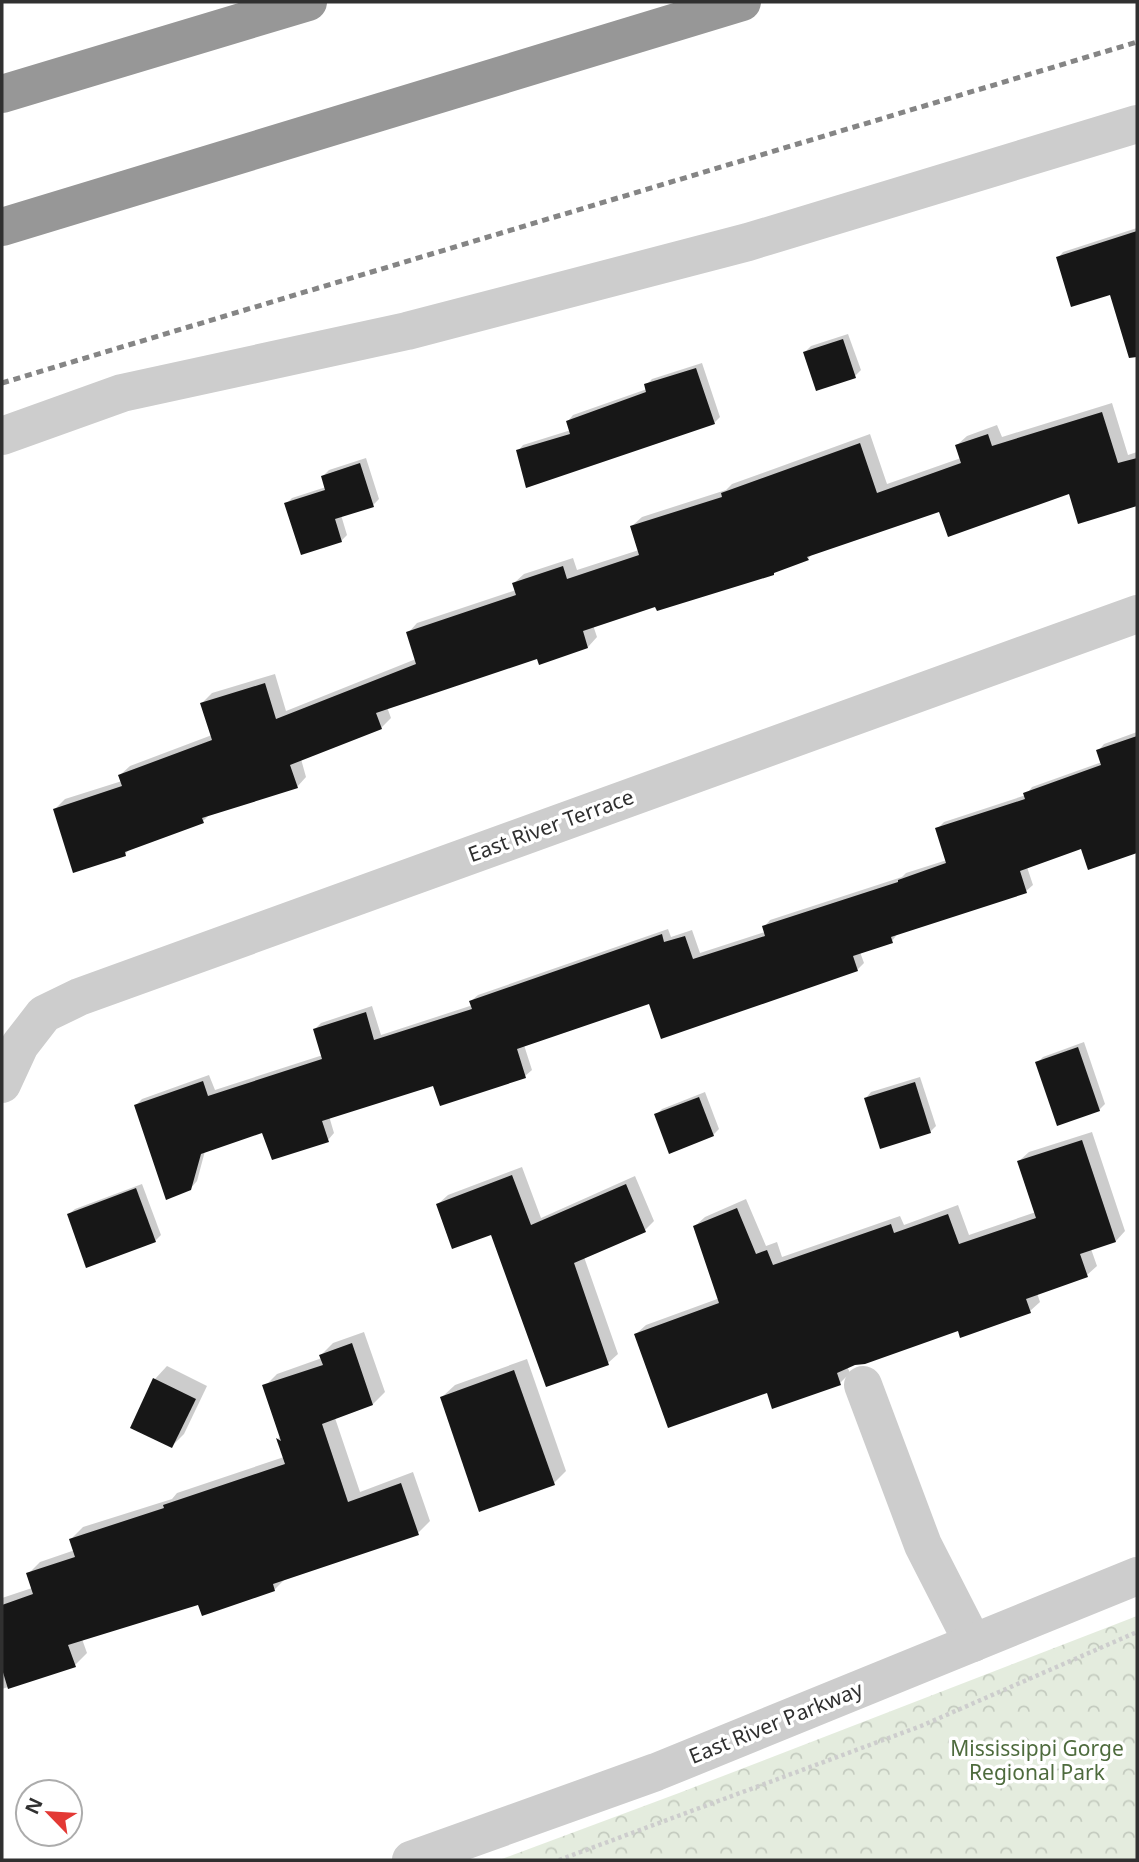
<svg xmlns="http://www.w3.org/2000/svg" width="1139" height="1862" viewBox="0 0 1139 1862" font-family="'Noto Sans',sans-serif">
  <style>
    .park { fill: url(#park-crowns) }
    .shadow { fill: #0003 }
    .building { fill: #171717 }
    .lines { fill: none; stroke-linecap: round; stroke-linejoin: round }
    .path { stroke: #cdcdcd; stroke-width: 4.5; stroke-dasharray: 3.5 3.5; stroke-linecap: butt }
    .minor { stroke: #cdcdcd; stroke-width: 38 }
    .highway { stroke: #979797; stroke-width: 38 }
    .rail { stroke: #858585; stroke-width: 5; stroke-dasharray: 7 5; stroke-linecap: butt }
    .labels { text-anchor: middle; stroke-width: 7; stroke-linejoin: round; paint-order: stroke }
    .street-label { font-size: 21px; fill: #303030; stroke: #fff }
    .park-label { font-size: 21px; fill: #4e6b3d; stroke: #fff }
  </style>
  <defs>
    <pattern id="park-crowns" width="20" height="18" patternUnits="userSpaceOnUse" patternTransform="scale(1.75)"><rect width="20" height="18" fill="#e4ecde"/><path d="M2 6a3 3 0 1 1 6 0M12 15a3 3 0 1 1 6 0" fill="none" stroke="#c4cbbf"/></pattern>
  </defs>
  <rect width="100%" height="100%" fill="#fff"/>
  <!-- park -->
  <polygon class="park" points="1137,1616 1137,1860 499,1860 679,1793"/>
  <!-- shadow -->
  <g class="shadow">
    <polygon points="1137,228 1137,323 1122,329 1111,293 1058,258 1063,252"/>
    <polygon points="848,334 861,370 855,376 805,352 811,346"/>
    <polygon points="702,363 720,417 714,423 518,451 523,445 571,430 568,421 573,415 647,389 646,385 652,379"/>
    <polygon points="1112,403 1128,455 1137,452 1137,504 1079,522 1070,491 941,510 813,553 808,559 777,570 773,574 656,605 593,625 597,637 588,647 538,657 387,707 391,718 381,728 301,759 306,777 297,787 210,814 203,821 131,848 125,854 55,809 65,799 122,781 120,775 130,766 212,735 202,703 212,693 275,674 286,711 416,659 408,633 417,623 516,590 514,583 524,574 573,558 577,570 639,550 632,526 642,517 726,490 732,484 870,434 887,484 961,458 957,445 967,436 997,425 1002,437"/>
    <polygon points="366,458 379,499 373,505 341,515 347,535 341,541 286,504 292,498 326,487 323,476 329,470"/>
    <polygon points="1137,732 1137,827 1134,828 1137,836 1137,848 1134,852 1082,847 1027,867 1033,885 1026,891 898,933 892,941 860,952 864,963 857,970 650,1002 524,1045 532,1070 525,1076 435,1083 329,1116 334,1133 328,1140 264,1131 205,1151 197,1181 190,1189 136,1105 142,1099 209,1075 215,1090 323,1055 315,1029 321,1023 372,1006 381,1035 473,1005 471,1001 478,995 668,929 671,937 692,930 700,953 765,932 764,927 770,920 902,877 906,873 947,860 937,829 944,822 1026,795 1032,787 1102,762 1098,751 1104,744"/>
    <polygon points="1084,1042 1105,1104 1099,1110 1037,1063 1043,1057"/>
    <polygon points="920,1077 936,1126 930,1132 866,1098 871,1092"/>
    <polygon points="705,1092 719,1129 713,1135 656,1115 662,1109"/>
    <polygon points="1092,1132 1125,1231 1116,1241 1091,1249 1097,1266 1087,1275 1037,1293 1040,1302 1030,1311 959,1329 847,1366 850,1373 840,1383 768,1390 636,1334 646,1325 720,1298 695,1226 705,1217 746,1199 766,1246 777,1242 782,1257 900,1216 904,1225 958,1205 969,1235 1036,1212 1019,1161 1029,1152"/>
    <polygon points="522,1167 541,1218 635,1176 654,1221 645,1230 584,1257 618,1354 608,1363 547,1385 492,1233 438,1204 448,1195"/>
    <polygon points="142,1184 161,1235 155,1241 69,1214 75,1209"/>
    <polygon points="364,1332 385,1392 373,1404 335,1418 360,1492 413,1472 430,1521 418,1533 287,1577 274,1590 200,1602 82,1639 87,1653 75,1665 2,1689 2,1598 32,1588 28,1574 40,1562 75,1550 71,1539 83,1527 172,1499 177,1493 284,1457 278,1439 281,1435 265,1386 277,1374 322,1358 321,1355 333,1343"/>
    <polygon points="527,1359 566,1471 554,1483 442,1397 455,1385"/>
    <polygon points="167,1366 207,1386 184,1434 172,1446 132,1427 155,1379"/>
  </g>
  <!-- building -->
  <g class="building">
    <polygon points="1137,231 1137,357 1129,358 1110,295 1071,307 1056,257"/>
    <polygon points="843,339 856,378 816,391 803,352"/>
    <polygon points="696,368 715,424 526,488 516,450 570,434 566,421 646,392 644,384"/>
    <polygon points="1102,412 1118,463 1137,458 1137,506 1078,524 1069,494 948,537 939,512 807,557 809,560 774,573 774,575 657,611 655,607 583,631 588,648 539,665 537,659 376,713 382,729 290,765 298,788 202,818 204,823 125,852 126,856 73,873 53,809 122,786 118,775 212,740 200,703 265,683 276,719 416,664 406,632 516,595 512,583 563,566 567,579 639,555 630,526 722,497 721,493 860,443 877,493 961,463 955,445 988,434 992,446"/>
    <polygon points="360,463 374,507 335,519 342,542 301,555 284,503 325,490 321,476"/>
    <polygon points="1137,736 1137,853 1088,870 1081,849 1020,871 1027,893 891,937 893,943 853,956 858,971 661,1039 649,1004 517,1049 526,1078 440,1106 433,1086 322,1121 329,1142 272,1160 262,1133 201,1154 191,1190 166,1200 134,1105 203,1081 208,1096 322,1059 313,1029 366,1012 374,1040 472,1009 469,1001 662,934 664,942 685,936 693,959 765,936 762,926 898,882 898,880 946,863 935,828 1025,799 1023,793 1101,765 1096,750"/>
    <polygon points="1078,1047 1100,1111 1057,1126 1035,1062"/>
    <polygon points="915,1082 931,1133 880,1149 864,1098"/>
    <polygon points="699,1097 714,1136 669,1154 654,1114"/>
    <polygon points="1082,1140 1116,1242 1080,1254 1088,1277 1026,1299 1031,1313 960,1338 958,1331 865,1364 855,1365 837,1373 841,1385 772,1409 767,1393 668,1428 634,1334 719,1303 693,1226 737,1208 756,1254 767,1250 773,1265 891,1224 894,1233 948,1214 959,1244 1036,1218 1017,1161"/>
    <polygon points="512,1175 531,1225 626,1184 646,1232 574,1263 609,1365 546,1387 491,1235 452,1249 436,1204"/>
    <polygon points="136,1188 156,1242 86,1268 67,1214"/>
    <polygon points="352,1343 373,1405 322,1424 348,1502 401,1483 419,1535 273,1584 275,1591 202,1616 198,1605 68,1645 76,1667 8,1689 2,1669 2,1605 33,1594 26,1573 75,1557 69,1539 164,1508 163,1505 285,1464 276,1438 281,1441 262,1385 323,1365 319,1355"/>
    <polygon points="514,1370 555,1485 479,1512 440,1397"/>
    <polygon points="153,1378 196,1399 172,1448 130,1428"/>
  </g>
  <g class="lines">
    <!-- path -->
    <polyline class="path" points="559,1860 921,1726 1137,1632"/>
    <!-- minor -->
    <g class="minor">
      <polyline points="2,436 122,393 407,331 748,242 1137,124"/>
      <polyline points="2,1084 20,1045 44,1014 79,997 1137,614"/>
      <polyline points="863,1385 923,1545 973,1643"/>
      <polyline points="411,1860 656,1772 1137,1576"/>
    </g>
    <!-- highway -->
    <g class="highway">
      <polyline points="2,94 308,2"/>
      <polyline points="2,227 742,2"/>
    </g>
    <!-- rail -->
    <polyline class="rail" points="2,383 1137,42"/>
  </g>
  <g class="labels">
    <!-- street labels -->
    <g class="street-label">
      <text transform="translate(551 826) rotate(-20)" y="7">East River Terrace</text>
      <text transform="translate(776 1723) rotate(-22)" y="7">East River Parkway</text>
    </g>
    <!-- park labels -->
    <g class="park-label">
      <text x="1037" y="1756">Mississippi Gorge<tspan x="1037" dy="24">Regional Park</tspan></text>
    </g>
  </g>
  <!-- border -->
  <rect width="1139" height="1862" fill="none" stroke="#303030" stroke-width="7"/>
  <!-- north arrow -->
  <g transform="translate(49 1813) rotate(295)"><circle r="33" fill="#ffffff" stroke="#acacac" stroke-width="2"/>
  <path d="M0-5L12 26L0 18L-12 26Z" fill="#e33935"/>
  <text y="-10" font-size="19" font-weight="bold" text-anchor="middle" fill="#303030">N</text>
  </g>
</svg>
